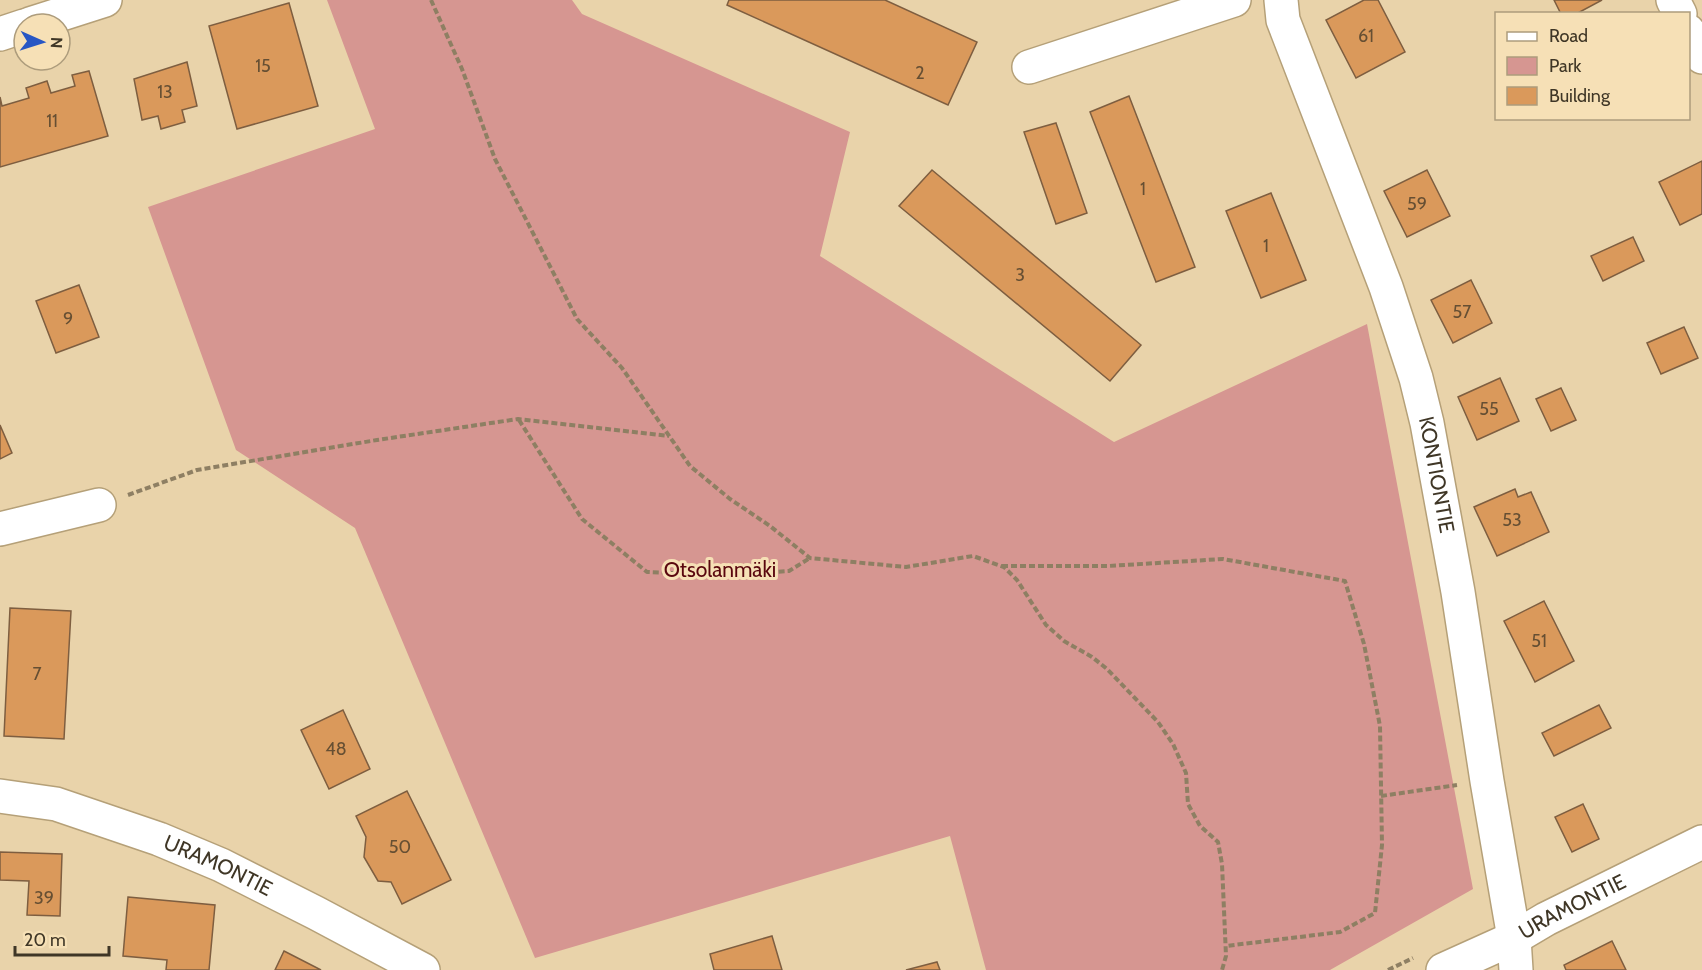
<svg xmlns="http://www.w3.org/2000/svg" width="1702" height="970" viewBox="0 0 1702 970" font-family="Cabin,sans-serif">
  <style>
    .green { fill: #d69691 }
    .building { fill: #da995b; stroke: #7e5e40; stroke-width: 1.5 }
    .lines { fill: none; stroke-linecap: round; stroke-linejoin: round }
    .minor-casing { stroke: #b5a078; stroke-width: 36 }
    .path { stroke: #8e7f63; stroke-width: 4; stroke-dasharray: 6 3; stroke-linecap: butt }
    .minor { stroke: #fff; stroke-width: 33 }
    .labels { text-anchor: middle; stroke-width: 6; stroke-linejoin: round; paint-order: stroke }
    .number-label { font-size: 18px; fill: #664f33 }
    .street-label { font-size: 21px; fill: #3f3626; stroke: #f6e0b6 }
    .park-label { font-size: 21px; fill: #59060e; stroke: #f6e0b6 }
  </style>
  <rect width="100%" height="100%" fill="#e9d3aa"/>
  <!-- green -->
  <polygon class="green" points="327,0 572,0 582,14 850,132 820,256 1114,442 1367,324 1473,889 1330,970 986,970 950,836 535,958 355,528 236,450 148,207 375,129"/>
  <!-- building -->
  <g class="building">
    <polygon points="729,0 885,0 977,42 948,105 727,5"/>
    <polygon points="1364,0 1378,0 1405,52 1356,78 1326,20"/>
    <polygon points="1554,0 1602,0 1576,14 1561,14"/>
    <polygon points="289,3 318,106 237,129 209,26"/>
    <polygon points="187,62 197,106 182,110 185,122 161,129 158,116 142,120 134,79"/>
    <polygon points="89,71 108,136 0,167 0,97 2,106 29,98 26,88 47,81 51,93 75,86 72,75"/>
    <polygon points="1129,96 1195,267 1156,282 1090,112"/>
    <polygon points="1056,123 1087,213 1056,224 1024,132"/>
    <polygon points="1702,161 1702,214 1680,225 1659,182"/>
    <polygon points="932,170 1141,345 1110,381 899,206"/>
    <polygon points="1427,170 1450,216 1407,237 1384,191"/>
    <polygon points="1271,193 1306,280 1261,298 1226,211"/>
    <polygon points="1633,237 1644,261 1603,281 1591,256"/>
    <polygon points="1471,280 1492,323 1453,343 1431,300"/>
    <polygon points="79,285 99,337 56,353 36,301"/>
    <polygon points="1684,327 1698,358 1661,374 1647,343"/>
    <polygon points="1500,378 1519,421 1477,440 1458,397"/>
    <polygon points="1561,388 1576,420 1551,431 1536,399"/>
    <polygon points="0,425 12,453 0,459"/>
    <polygon points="1515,489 1518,497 1531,492 1549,532 1497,556 1474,507"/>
    <polygon points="1544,601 1574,661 1535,682 1504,621"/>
    <polygon points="10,608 71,611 64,739 4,736"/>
    <polygon points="1599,705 1611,728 1554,756 1542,733"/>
    <polygon points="343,710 370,769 329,789 301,730"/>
    <polygon points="407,791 451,880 402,904 391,882 378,881 364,857 366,837 356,816"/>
    <polygon points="1583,804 1599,839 1572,852 1555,817"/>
    <polygon points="0,852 62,854 60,916 27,915 29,881 0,880"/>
    <polygon points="128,897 215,905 209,970 166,970 167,960 123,956"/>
    <polygon points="772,936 782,970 714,970 710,954"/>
    <polygon points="1612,941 1626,970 1566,970 1564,965"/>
    <polygon points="284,951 321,970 275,970"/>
    <polygon points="937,962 940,970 906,970"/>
  </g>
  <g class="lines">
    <!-- minor casing -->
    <g class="minor-casing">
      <g id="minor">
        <path id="s1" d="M 1281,0 L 1283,20 L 1386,287 L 1416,378 L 1427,423 L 1458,592 L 1487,781 L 1514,938 L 1516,970"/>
        <polyline points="1673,0 1680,14"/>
        <polyline points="30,24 105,0"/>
        <polyline points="1688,31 1702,57"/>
        <polyline points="0,34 24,26"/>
        <polyline points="1029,67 1234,0"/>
        <polyline points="0,529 99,505"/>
        <path id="s2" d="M 0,796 L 56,804 L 159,839 L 221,865 L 316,913 L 423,970"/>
        <path id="s3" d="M 1443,970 L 1514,938 L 1546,919 L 1702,842"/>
      </g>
    </g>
    <!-- path -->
    <g class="path">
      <polyline points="431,0 462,69 495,159 577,319 622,368 690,466 730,499 770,526 810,558 906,567 973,556 1004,567 1017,580 1046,625 1064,641 1092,657 1107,669 1158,722 1173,744 1186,773 1188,804 1200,826 1218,842 1222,864 1226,956 1222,970"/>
      <polyline points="519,420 582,519 647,572 728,575 789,571 810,558"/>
      <polyline points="128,495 197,470 377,440 518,419 669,436"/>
      <polyline points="1002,566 1108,566 1223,559 1345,581 1364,644 1380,726 1382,845 1375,913 1340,932 1226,946"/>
      <polyline points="1381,796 1457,785"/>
      <polyline points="1388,970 1413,958"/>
    </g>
    <!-- minor -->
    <use href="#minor" class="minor"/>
  </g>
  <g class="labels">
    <!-- number labels -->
    <g class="number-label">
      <text x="1366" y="42">61</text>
      <text x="263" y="72">15</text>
      <text x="920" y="79">2</text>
      <text x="165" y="98">13</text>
      <text x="52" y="127">11</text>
      <text x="1143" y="195">1</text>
      <text x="1417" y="210">59</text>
      <text x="1266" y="252">1</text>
      <text x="1020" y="281">3</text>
      <text x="1462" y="318">57</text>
      <text x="68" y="325">9</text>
      <text x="1489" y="415">55</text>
      <text x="1512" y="526">53</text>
      <text x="1539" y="647">51</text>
      <text x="37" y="680">7</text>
      <text x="336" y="755">48</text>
      <text x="400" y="853">50</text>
      <text x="44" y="904">39</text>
    </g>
    <!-- street labels -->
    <g class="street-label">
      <text dy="7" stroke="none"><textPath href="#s1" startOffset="501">KONTIONTIE</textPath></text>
      <text dy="7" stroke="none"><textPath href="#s2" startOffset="230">URAMONTIE</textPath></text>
      <text dy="7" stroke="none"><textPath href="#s3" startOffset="144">URAMONTIE</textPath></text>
    </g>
    <!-- park labels -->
    <g class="park-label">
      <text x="720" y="577">Otsolanmäki</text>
    </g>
  </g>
  <!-- legend -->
  <rect x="1495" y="12" width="195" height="108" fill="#f6e0b6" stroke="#ad9c7c" stroke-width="1.5"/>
  <rect x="1507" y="32" width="30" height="9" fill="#ffffff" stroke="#ad9c7c" stroke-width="1.5"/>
  <text x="1549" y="42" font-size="18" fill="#3f3626">Road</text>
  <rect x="1507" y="57" width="30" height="18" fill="#d69691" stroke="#ad9c7c" stroke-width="1.5"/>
  <text x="1549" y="72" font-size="18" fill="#3f3626">Park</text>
  <rect x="1507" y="87" width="30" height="18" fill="#da995b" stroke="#ad9c7c" stroke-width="1.5"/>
  <text x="1549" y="102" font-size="18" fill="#3f3626">Building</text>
  <!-- north arrow -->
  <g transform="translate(42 42) rotate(93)"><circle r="28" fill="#f6e0b6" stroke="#ad9c7c" stroke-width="1.5"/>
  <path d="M0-4.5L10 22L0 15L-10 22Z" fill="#2756c4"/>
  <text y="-9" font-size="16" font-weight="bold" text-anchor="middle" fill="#3f3626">N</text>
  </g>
  <!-- scale -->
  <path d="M15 946v9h94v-9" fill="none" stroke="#3f3626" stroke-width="3"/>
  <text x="24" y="946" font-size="18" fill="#3f3626" stroke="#f6e0b6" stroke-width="4.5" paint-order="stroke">20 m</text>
</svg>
